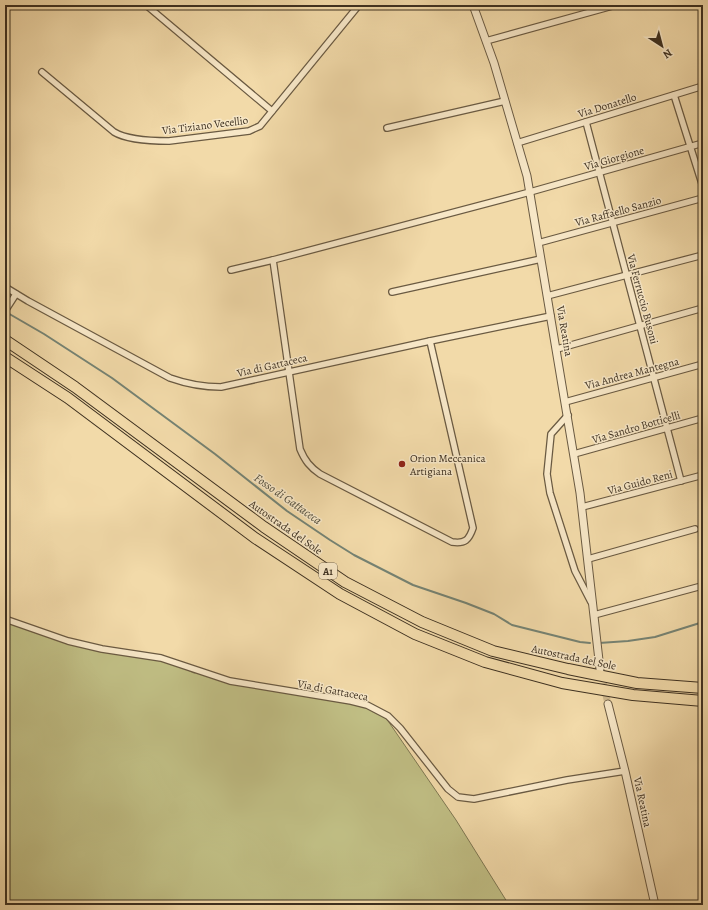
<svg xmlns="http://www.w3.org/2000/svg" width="708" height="910" viewBox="0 0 708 910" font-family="Alegreya,serif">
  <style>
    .green { fill: #c0be84; stroke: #7e7752 }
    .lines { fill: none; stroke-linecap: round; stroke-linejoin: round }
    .stream { stroke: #758374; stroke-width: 2 }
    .tertiary-tunnel { stroke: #ceb88e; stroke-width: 7; stroke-dasharray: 7 3.5; stroke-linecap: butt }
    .minor-casing { stroke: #6a5a42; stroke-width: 8 }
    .tertiary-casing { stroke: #6a5a42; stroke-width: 9 }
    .motorway-casing { stroke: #3d3020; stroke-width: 12 }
    .minor { stroke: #f7e7c7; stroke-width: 5.5 }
    .tertiary { stroke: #f7e7c7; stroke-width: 7 }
    .motorway { stroke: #f2daa9; stroke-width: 10 }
    .poi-dot { fill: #8f2418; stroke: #f7e7c7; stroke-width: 1.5 }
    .labels { text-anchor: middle; stroke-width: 3; stroke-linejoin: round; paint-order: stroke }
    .shield { fill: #f7e7c7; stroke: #756752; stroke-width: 1 }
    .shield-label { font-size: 10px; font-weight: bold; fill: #3d3020 }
    .street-label { font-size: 11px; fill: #3d3020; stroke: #f7e7c7 }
    .poi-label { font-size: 11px; fill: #3d3020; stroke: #f7e7c7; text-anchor: start }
    .water-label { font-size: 12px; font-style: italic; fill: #504c3c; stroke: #f7e7c7 }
  </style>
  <rect width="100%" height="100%" fill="#f2daa9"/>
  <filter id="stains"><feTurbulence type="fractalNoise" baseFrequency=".005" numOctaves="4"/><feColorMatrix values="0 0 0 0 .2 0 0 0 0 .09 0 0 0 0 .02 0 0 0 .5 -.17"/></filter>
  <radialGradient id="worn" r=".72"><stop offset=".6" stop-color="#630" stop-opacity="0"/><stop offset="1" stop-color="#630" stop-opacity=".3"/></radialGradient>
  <!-- green -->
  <polygon class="green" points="5,620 68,643 174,663 194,673 199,672 367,707 386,718 456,820 509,905 5,905"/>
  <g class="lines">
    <!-- stream -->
    <g class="stream">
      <polyline points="6,312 44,334 112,378 215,454 287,511 330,540 354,555 413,585 466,603 494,614 512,625 580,642 590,643"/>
      <polyline points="599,643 628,641 655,637 703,622"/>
    </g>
    <!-- tertiary-tunnel -->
    <polyline class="tertiary-tunnel" points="601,673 608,704"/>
    <!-- minor casing -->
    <g class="minor-casing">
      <g id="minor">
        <polyline points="146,5 272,111"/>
        <polyline points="486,41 616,5"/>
        <path d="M 42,72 L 114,132 C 127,140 154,141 169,141 L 249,131 L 260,126 L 359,5"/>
        <polyline points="674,95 703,187"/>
        <polyline points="586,122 681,481"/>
        <polyline points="387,128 505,101"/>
        <polyline points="517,143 703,86"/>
        <polyline points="538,243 703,198"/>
        <polyline points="231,270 273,260"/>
        <path d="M 5,287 L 28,301 L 170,378 C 187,384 203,387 221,387 L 430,341 L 551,316"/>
        <polyline points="392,292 541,259"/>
        <polyline points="547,296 703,255"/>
        <polyline points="5,311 16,294"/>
        <path d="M 430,341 L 473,528 C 469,540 465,544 452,542 L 320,474 C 310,467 305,461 300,449 L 273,260 L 530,192 L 703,143"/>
        <polyline points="557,349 703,308"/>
        <polyline points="565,402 703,364"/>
        <polyline points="568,415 551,434 547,474 550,493 575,571 591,602"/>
        <polyline points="574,454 703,418"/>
        <polyline points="582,507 703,475"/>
        <polyline points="588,559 695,529"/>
        <polyline points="594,615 698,587"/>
        <polyline points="5,619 68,641 102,649 161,658 230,681 351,701 367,705 388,716 400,728 448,789 458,797 474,799 567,780 625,771"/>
      </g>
    </g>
    <!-- tertiary casing -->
    <g class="tertiary-casing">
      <g id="tertiary">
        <polyline points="473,5 494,63 527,176 580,493 600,669"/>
        <polyline points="608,704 625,771 655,905"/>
      </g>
    </g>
    <!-- motorway casing -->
    <g class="motorway-casing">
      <g id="motorway">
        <polyline points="5,340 75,387 264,527 345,582 422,622 493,651 568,669 637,683 703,688"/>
        <polyline points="5,357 68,398 255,538 340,594 415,634 485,662 562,683 633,695 703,701"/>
      </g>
    </g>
    <!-- minor -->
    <use href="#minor" class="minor"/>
    <!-- tertiary -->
    <use href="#tertiary" class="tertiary"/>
    <!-- motorway -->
    <use href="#motorway" class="motorway"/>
  </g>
  <!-- markers -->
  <circle class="poi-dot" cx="402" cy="464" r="4"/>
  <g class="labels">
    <!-- shield labels -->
    <rect class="shield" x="319" y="563" width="18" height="16" rx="3"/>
    <g class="shield-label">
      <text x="328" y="575">A1</text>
    </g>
    <!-- street labels -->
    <g class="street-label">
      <text transform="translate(607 105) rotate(-17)" y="4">Via Donatello</text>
      <text transform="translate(205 125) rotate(-7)" y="4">Via Tiziano Vecellio</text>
      <text transform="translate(614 158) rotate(-16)" y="4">Via Giorgione</text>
      <text transform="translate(618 211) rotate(-15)" y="4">Via Raffaello Sanzio</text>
      <text transform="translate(643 299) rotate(75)" y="4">Via Ferruccio Busoni</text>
      <text transform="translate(565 331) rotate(80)" y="4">Via Reatina</text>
      <text transform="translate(272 365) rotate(-13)" y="4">Via di Gattaceca</text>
      <text transform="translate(632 373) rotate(-15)" y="4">Via Andrea Mantegna</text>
      <text transform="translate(636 427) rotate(-16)" y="4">Via Sandro Botticelli</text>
      <text transform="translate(640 482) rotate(-15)" y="4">Via Guido Reni</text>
      <text transform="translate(286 527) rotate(35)" y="4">Autostrada del Sole</text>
      <text transform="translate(574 657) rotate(12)" y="4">Autostrada del Sole</text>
      <text transform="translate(333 690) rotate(11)" y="4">Via di Gattaceca</text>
      <text transform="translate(643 802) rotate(78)" y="4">Via Reatina</text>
    </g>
    <!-- poi labels -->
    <g class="poi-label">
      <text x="410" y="462">Orion Meccanica<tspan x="410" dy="13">Artigiana</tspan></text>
    </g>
    <!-- water labels -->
    <g class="water-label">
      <text transform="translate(288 499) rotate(35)" y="4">Fosso di Gattaceca</text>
    </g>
  </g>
  <!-- margin -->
  <rect width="708" height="910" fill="none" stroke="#f2daa9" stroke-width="20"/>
  <rect x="6" y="6" width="696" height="898" fill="none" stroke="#3d3020" stroke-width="2"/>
  <rect x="10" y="10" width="688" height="890" fill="none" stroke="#3d3020"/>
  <!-- north arrow -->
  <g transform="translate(662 46) rotate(144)" stroke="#f7e7c7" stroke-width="3" paint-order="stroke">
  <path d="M0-3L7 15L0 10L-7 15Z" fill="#3d3020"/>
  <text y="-6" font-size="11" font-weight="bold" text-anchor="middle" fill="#3d3020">N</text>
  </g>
  <rect width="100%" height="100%" filter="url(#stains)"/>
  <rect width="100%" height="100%" fill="url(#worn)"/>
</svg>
